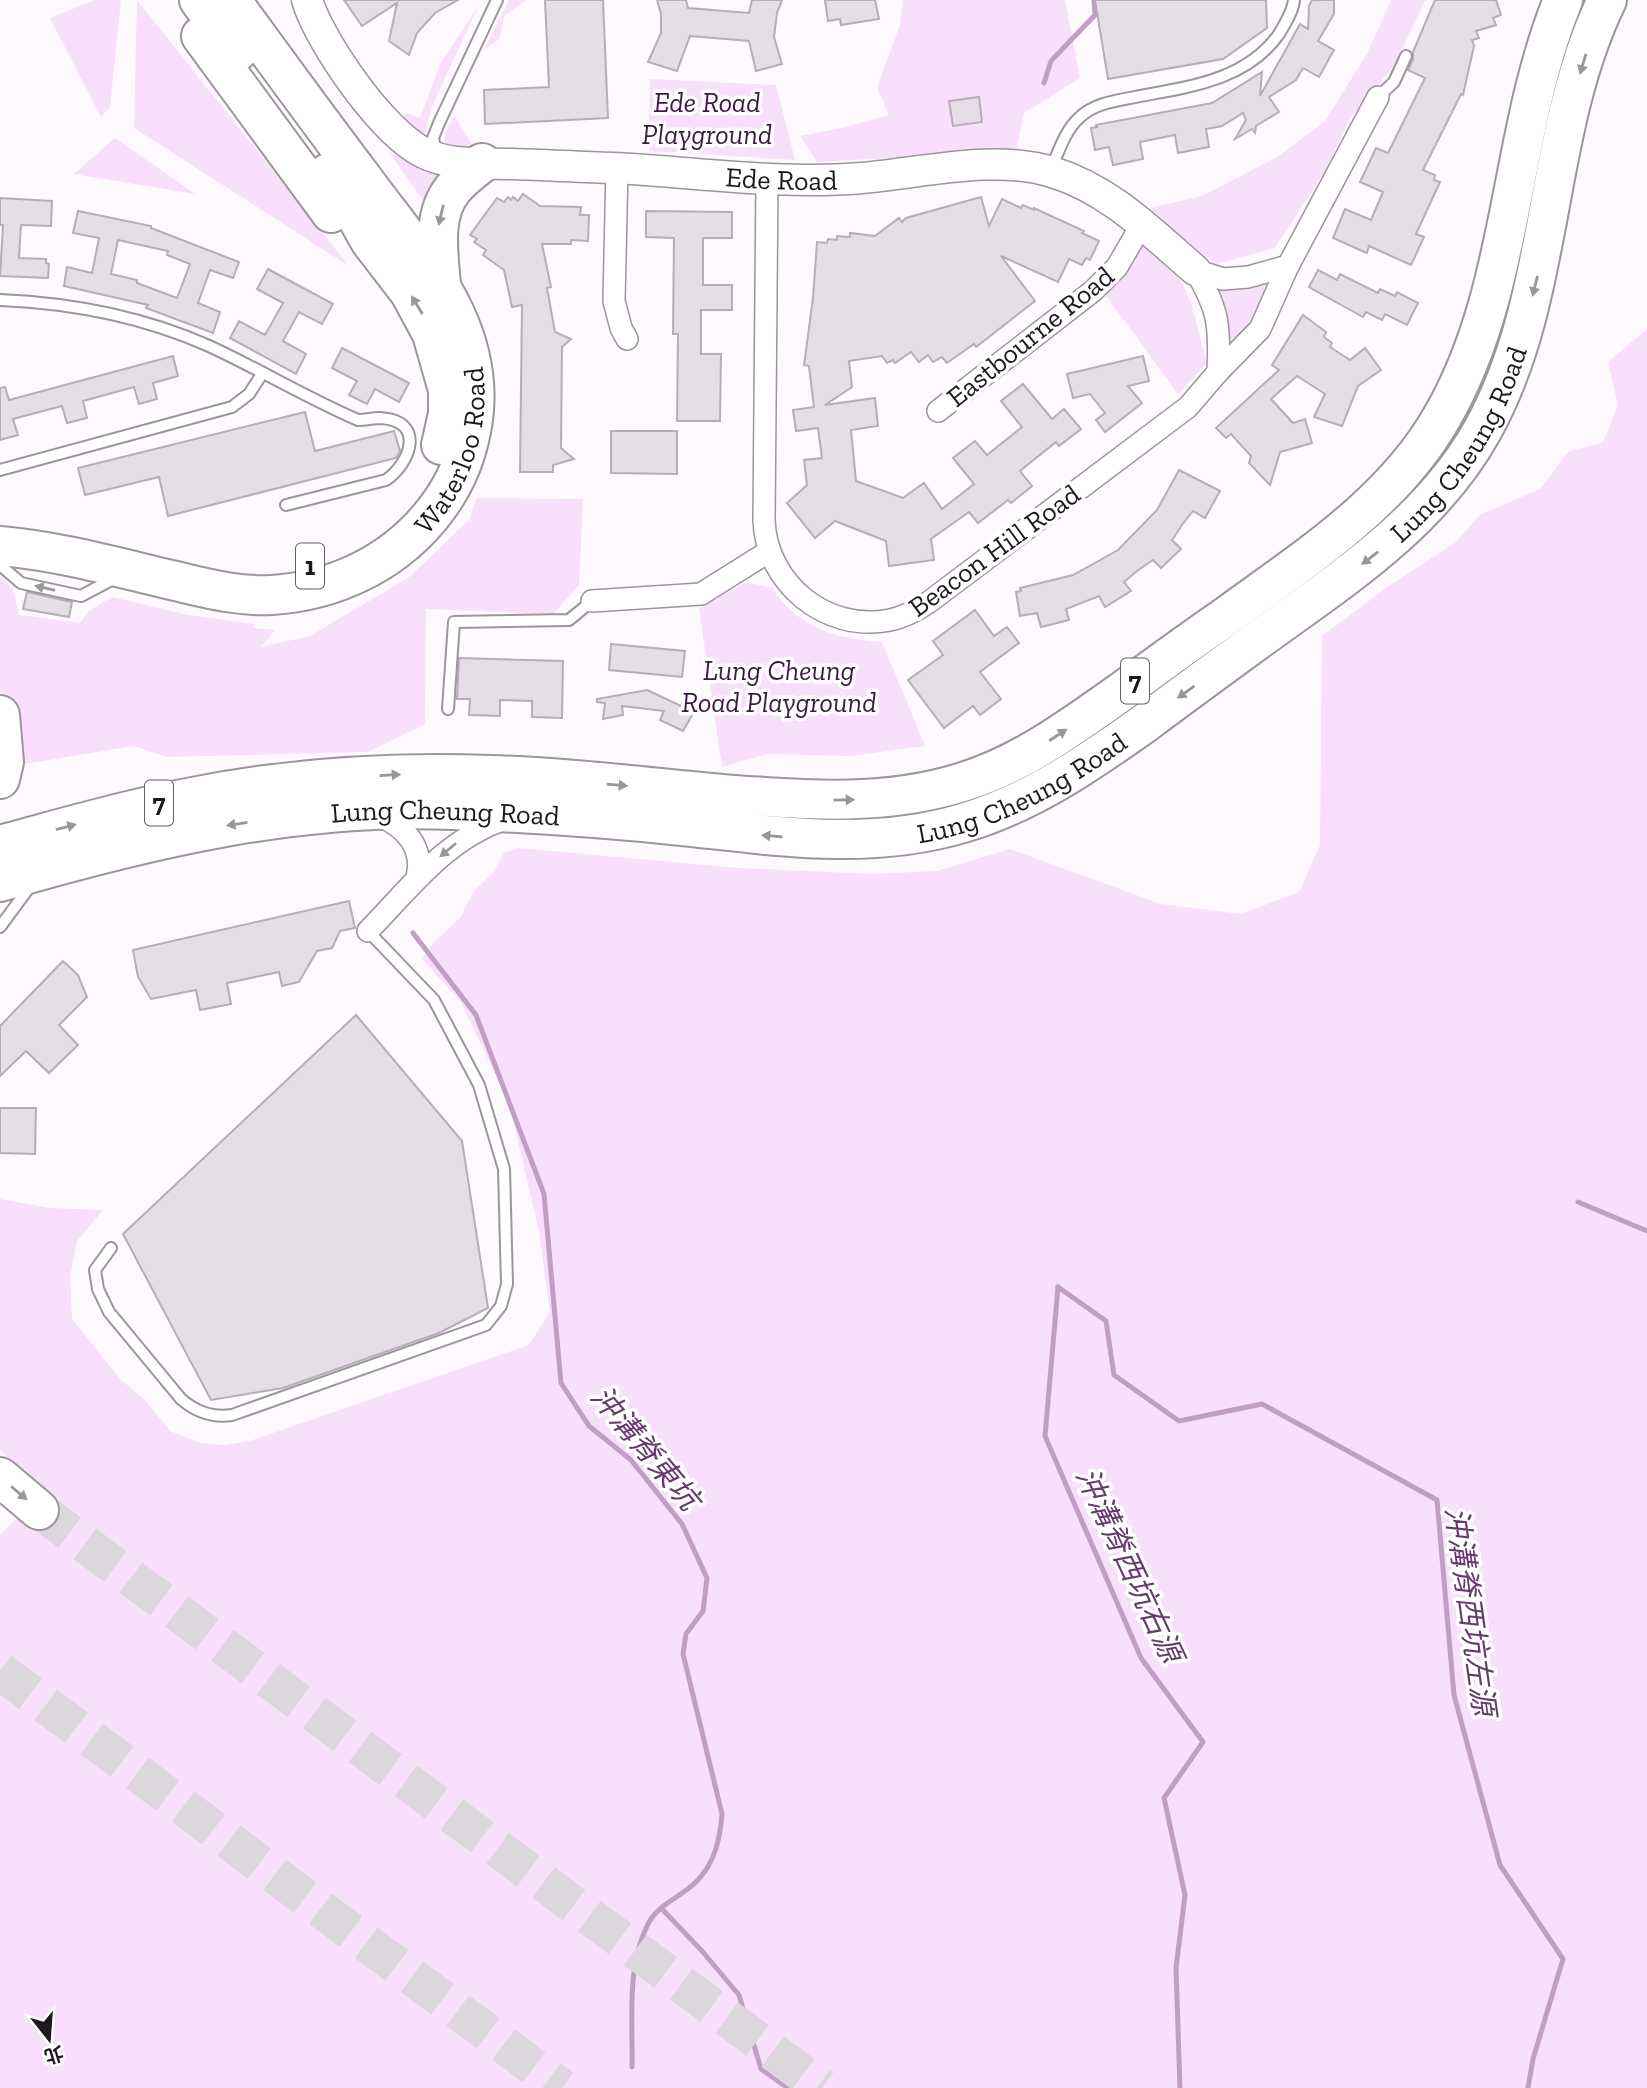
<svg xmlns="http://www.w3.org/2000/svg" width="1647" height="2088" viewBox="0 0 1647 2088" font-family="'Zilla Slab','Noto Sans TC',serif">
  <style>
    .green { fill: #f8dffb }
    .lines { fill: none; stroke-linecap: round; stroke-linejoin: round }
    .stream { stroke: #c19fc5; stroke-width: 5 }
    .building { fill: #e5dee6; stroke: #b5aeb6; stroke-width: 2; fill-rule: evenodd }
    .highway-tunnel { stroke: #dcd7dc; stroke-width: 38; stroke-dasharray: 38 19; stroke-linecap: butt }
    .lane-casing { stroke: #9c959c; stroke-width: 14 }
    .street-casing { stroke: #9c959c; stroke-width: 24 }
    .secondary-casing { stroke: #9c959c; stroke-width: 33 }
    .highway-casing { stroke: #9c959c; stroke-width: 42 }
    .lane { stroke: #fff; stroke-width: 10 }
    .street { stroke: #fff; stroke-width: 21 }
    .secondary { stroke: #fff; stroke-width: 30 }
    .highway { stroke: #fff; stroke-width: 38 }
    .oneway { fill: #999899 }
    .labels { text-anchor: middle; stroke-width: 7; stroke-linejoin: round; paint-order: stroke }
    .shield { fill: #fff; stroke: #605e60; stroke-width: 2 }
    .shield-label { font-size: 26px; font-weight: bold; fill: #1c191c }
    .park-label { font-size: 28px; font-style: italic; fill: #401646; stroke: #fff }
    .street-label { font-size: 28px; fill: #1c191c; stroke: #fff }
    .water-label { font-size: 30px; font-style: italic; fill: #663a6c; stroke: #fff }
  </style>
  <rect width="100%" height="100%" fill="#fef9fe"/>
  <!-- green -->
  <g class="green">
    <polygon points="95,0 121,0 110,107 101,117 50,18"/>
    <polygon points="137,0 349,266 134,128"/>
    <polygon points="509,0 526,0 504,16 500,38 484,50"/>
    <polygon points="903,0 1065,0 1080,78 1024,113 1016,151 817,162 800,136 842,128 889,115 877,87 900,25"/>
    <polygon points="1391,0 1426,0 1393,67 1350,118 1325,171 1275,248 1217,264 1198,251 1150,208 1202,196 1279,156 1325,121 1367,54"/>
    <polygon points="478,7 432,106 423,143 400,124 406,113 420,118 440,64"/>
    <polygon points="650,79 776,85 795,160 649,151"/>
    <polygon points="454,115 476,152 447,151 444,136"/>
    <polygon points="115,138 195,194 74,174"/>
    <polygon points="389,152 426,171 445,174 426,204"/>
    <polygon points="1145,234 1178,275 1191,302 1207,363 1178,394 1105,294 1109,284"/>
    <polygon points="1272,279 1259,315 1229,349 1218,292 1221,288"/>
    <polygon points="1647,329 1647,2088 0,2088 0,1535 44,1492 0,1450 0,1199 49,1208 103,1210 77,1241 70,1277 72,1319 120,1379 145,1400 170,1431 201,1443 225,1445 250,1441 529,1345 550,1312 539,1231 509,1103 461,1002 422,959 434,942 460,918 474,891 494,872 504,853 518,848 738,868 872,874 937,871 1010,849 1161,904 1241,914 1299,892 1320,845 1322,636 1389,586 1455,543 1480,515 1540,489 1569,451 1603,443 1618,405 1608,362"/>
    <polygon points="477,498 583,499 579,585 553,614 426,609 425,724 368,752 167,757 134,746 0,768 0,576 13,589 19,615 80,623 89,611 112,597 188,615 254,624 253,628 275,630 261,647 310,636 408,578 469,520"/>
    <path d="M 746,582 L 772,588 C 801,630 834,638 882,642 L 925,746 L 850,756 L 767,754 L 722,767 L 699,608 Z"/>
  </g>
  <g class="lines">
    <!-- stream -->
    <g class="stream">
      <polyline points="1044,83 1051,61 1095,15 1094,0"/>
      <path d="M 413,933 L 476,1015 L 544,1194 L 561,1383 L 589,1426 L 631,1460 L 682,1524 L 707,1578 L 703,1611 L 686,1634 L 683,1654 L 722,1814 C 720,1839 715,1863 696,1882 C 681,1897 658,1904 648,1924 C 626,1966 633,2022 632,2067"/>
      <polyline points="1578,1202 1647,1231"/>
      <polyline points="1058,1287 1106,1321 1114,1375 1179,1421 1262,1404 1437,1500 1454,1695 1500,1865 1563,1959 1533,2059 1528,2088"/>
      <polyline points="1058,1287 1045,1436 1141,1658 1203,1742 1164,1798 1185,1895 1176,1968 1180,2088"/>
      <polyline points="662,1909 702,1951 739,1995 761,2069 788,2088"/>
    </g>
  </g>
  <!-- building -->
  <g class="building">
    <polygon points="344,0 458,0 435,13 417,33 409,55 389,41 397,3 362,26"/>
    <polygon points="545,0 603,0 608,118 485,124 484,90 549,87"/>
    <polygon points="657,0 686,0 688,8 749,13 752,0 782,0 777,13 774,37 782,64 756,71 749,41 690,36 677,71 648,62 661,33 661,14"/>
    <polygon points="825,0 875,0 879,19 841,25 840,19 828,21"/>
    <polygon points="1095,0 1266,0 1267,28 1223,59 1108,79"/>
    <polygon points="1312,0 1334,0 1334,14 1318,41 1334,50 1319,77 1303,68 1296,80 1269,97 1279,112 1256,126 1255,133 1252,129 1235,139 1246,120 1243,113 1222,126 1206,129 1209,147 1178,153 1175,135 1140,142 1143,159 1113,165 1109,147 1095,150 1091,128 1097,127 1096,125 1212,103 1262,72 1260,96 1300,24 1308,29 1309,6"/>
    <polygon points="1435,0 1496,0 1501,15 1493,18 1496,25 1476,31 1479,38 1472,40 1474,46 1463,95 1461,94 1423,170 1435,175 1434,180 1440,182 1416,234 1424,237 1411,265 1369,246 1367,253 1333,238 1345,209 1371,220 1383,192 1360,182 1376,148 1388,153 1425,78 1408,70 1413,59 1413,52"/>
    <polygon points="979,97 982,122 953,126 949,101"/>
    <polygon points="523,194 540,206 581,207 580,215 589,215 588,241 571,240 571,244 542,244 551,287 547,288 555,332 571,339 562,347 561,448 574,459 553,465 553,472 520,472 522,305 512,307 504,270 483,255 486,250 474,242 477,239 470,235 497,198 504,202 508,197 511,200 513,197 518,201"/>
    <polygon points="981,197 989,226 1002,199 1021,208 1023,205 1034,210 1034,208 1084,231 1082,233 1099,241 1090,260 1086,258 1082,265 1069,259 1058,282 1001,256 1035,301 976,347 974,344 947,363 942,357 933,362 928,355 919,362 911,352 895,363 893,360 887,363 882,356 849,361 852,387 825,405 875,398 878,426 851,430 856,481 903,498 924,483 942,509 974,484 953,458 975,441 987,455 1022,427 1001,401 1023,384 1052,419 1064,409 1081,429 1059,446 1056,442 1020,471 1032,486 1011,503 1008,500 978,523 969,512 931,539 934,560 889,566 886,541 835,521 815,538 787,503 807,485 804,460 822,458 818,428 796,431 793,410 814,407 809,366 804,365 813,298 817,242 827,243 828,239 837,240 837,236 850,237 850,233 875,236 899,218 902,222 906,218"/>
    <polygon points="0,198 52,201 51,226 21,225 19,258 46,259 46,263 49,264 48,278 0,276 3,225 0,225"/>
    <path d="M 78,211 L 151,226 L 151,228 L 239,262 L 233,278 L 210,270 L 198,303 L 220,312 L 213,333 L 146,308 L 148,305 L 64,286 L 67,267 L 92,273 L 99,238 L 73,233 ZM 118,240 L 168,251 L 167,255 L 190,264 L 177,298 L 137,283 L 137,280 L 111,274 Z"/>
    <polygon points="646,211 732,212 732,238 703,238 703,285 732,285 732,310 701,310 701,354 721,354 720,421 677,421 678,334 673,334 674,238 646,237"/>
    <polygon points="268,269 333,304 322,324 299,312 283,341 306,354 296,374 230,338 239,321 265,335 283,303 257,289"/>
    <polygon points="1318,270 1337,280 1340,274 1378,293 1380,289 1395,296 1397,292 1418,303 1407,325 1385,314 1382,320 1366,312 1363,317 1309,287"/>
    <polygon points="1303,315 1326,332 1324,337 1332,343 1330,347 1350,360 1365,348 1381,370 1358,386 1342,426 1314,417 1325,394 1297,376 1271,399 1293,423 1305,419 1312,443 1280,452 1270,485 1249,463 1251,456 1231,434 1226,438 1216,428 1279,370 1272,365"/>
    <polygon points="342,348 409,383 399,402 375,389 367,404 349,395 357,381 332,368"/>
    <polygon points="173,356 178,376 153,383 157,399 139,404 134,387 83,401 87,418 67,423 62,406 13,419 18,435 0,440 0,388 5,387 9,400"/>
    <polygon points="1143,356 1149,381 1128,386 1142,403 1105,432 1096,420 1105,413 1090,394 1073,398 1067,374"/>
    <polygon points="305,412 315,451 394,431 400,451 396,458 168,516 159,477 85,495 78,468"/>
    <polygon points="611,431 677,431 677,474 611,473"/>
    <polygon points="1179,470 1220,491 1205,518 1193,511 1182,525 1172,540 1181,549 1161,568 1153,560 1137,571 1124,582 1131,591 1105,607 1099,596 1066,609 1069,620 1041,627 1037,613 1020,616 1016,592 1021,591 1020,588 1073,575 1118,550 1157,510"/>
    <polygon points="27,592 72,602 69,617 23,609"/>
    <polygon points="975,610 994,636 1007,627 1019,643 980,672 1001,699 980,715 973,706 944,728 908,680 943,655 933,641"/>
    <polygon points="611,644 685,651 682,677 609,670"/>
    <polygon points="459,658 563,661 562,718 532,717 532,701 500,700 500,716 469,715 470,699 457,699"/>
    <polygon points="647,690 694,712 683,731 660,720 664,711 622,706 623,715 603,719 605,703 597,702 597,699"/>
    <polygon points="349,901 355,928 340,931 332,948 317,951 299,982 282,986 279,972 227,983 231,1004 200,1010 196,990 151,999 138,977 133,950"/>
    <polygon points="63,961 78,975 87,997 59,1025 78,1045 49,1073 26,1051 0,1076 0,1026"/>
    <polygon points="356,1015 462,1141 488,1308 439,1333 283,1388 211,1400 123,1234"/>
    <polygon points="0,1108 36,1108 35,1154 0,1153"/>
  </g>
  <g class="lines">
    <!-- highway-tunnel -->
    <g class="highway-tunnel">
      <polyline points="39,1510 822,2088"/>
      <polyline points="0,1671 562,2088"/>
    </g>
    <!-- lane casing -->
    <g class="lane-casing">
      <g id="lane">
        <polyline points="1378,97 1394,82 1406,56"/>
        <polyline points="436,153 433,138 439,123 497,0"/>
        <path d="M 1051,169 C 1059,151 1065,130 1080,117 C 1095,103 1115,101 1135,97 C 1187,87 1246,81 1279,34 C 1285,24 1293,11 1294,0"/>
        <path d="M 0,300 C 71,303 144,317 209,346 C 259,369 307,398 358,420 C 365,420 373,418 380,418 C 425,420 412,462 386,480 L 286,505"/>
        <polyline points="0,470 232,407 249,394 262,374"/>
        <polyline points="0,565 21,583 81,596 115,578"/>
        <polyline points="448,709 454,622 569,620 592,601"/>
        <polyline points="0,927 31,885"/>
        <path d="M 111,1248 L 95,1270 L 98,1289 L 109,1312 L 181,1399 C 196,1412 212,1418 232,1415 L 486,1325 L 501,1306 L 507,1284 L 504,1169 L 479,1085 L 434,1000 L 368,931"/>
      </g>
    </g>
    <!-- street casing -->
    <g class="street-casing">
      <g id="street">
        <polyline points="617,168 614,301 621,328 627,339"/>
        <path d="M 767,180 L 764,520 C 766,583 826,633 890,620 C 905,617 917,610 929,602 L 1188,407 L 1218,372 L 1260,329 L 1288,266 L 1378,97"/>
        <path d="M 1195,270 C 1219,310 1220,326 1218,372"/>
        <polyline points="1195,270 1223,279 1248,277 1288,266"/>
        <polyline points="938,411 1093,291 1117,267 1142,224"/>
        <polyline points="592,601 701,594 768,552"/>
        <path d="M 376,814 C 404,826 425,846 417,878"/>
        <path d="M 368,931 C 410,888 444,841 502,820"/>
      </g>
    </g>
    <!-- secondary casing -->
    <g class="secondary-casing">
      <g id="secondary">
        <path id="s1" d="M 307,0 C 320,43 383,133 424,153 C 450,166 484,163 513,164 C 546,165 580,167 613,168 C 696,172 779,185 862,178 C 922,173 994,154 1052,172 C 1109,189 1151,232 1195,270"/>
      </g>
    </g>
    <!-- highway casing -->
    <g class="highway-casing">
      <g id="highway">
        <polyline points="199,0 237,52"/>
        <polyline points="201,36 331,213"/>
        <polyline points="328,173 347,200 370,241 410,293 432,334 448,390 448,414 441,445"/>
        <path d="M 441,286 C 439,255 431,216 453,189 C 461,179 472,171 482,163"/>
        <path id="s2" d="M 0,546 C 57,551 112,566 167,579 C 202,587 236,597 272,595 C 334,591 391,564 430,517 C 451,492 465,462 471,431 C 492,328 417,253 361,176 C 317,118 274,59 231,0"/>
        <polyline points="0,715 4,762 0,779"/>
        <path d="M 0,845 C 59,829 117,812 177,800 C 278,779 386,771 490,775 C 567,777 645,787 722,794 C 804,800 884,807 963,782 C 1022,764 1071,727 1121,692 C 1156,666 1192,640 1228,615 C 1306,558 1393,503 1442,417 C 1516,289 1508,135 1563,0"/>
        <path id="s3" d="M 0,882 C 148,839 297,803 453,810 C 529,813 606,818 682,826 C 776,836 870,851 963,823 C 1031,803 1087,764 1145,723 C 1181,696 1218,669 1255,642 C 1339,581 1430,524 1482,431 C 1557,297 1541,136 1607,0"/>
        <polyline points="0,1477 39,1510"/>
      </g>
    </g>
    <!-- lane -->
    <use href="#lane" class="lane"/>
    <!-- street -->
    <use href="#street" class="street"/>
    <!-- secondary -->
    <use href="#secondary" class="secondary"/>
    <!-- highway -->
    <use href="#highway" class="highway"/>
  </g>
  <!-- one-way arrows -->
  <defs><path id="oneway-solid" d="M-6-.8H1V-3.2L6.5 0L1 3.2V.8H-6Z" transform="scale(1.75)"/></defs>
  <g class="oneway">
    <use href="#oneway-solid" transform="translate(1583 64) rotate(107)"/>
    <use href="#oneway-solid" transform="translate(441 215) rotate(103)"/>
    <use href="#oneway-solid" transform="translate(1535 286) rotate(104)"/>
    <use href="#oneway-solid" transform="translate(417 305) rotate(-122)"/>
    <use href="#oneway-solid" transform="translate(1370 558) rotate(142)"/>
    <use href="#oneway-solid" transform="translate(45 588) rotate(-167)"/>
    <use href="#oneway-solid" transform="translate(1186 692) rotate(144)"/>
    <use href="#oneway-solid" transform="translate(1058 735) rotate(-33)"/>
    <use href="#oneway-solid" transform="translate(390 775) rotate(-3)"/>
    <use href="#oneway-solid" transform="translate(617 785) rotate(5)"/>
    <use href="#oneway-solid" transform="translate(844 800) rotate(-1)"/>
    <use href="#oneway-solid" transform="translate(237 824) rotate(171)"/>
    <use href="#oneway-solid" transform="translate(66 827) rotate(-15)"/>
    <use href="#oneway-solid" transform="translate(772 836) rotate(-175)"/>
    <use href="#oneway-solid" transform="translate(448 850) rotate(140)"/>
    <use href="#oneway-solid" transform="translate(19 1493) rotate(40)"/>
  </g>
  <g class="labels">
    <!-- shield labels -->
    <g class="shield">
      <rect x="296" y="543.5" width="28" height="45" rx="5"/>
      <rect x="1121" y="658.5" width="28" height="45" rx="5"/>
      <rect x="145" y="780.5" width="28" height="45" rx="5"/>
    </g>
    <g class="shield-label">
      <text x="310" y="575">1</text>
      <text x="1135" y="690">7</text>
      <text x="159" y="812">7</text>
    </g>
    <!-- park labels -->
    <g class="park-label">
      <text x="707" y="112">Ede Road<tspan x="707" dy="32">Playground</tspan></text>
      <text x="779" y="680">Lung Cheung<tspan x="779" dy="32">Road Playground</tspan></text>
    </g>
    <!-- street labels -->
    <g class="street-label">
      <text dy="10" stroke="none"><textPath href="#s1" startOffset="555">Ede Road</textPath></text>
      <text transform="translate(1030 336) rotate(-39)" y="10">Eastbourne Road</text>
      <text dy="10" stroke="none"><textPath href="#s3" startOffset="1608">Lung Cheung Road</textPath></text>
      <text dy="10" stroke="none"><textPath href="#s2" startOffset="530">Waterloo Road</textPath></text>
      <text transform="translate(994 550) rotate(-36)" y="10">Beacon Hill Road</text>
      <text dy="10" stroke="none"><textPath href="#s3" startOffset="1041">Lung Cheung Road</textPath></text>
      <text dy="10" stroke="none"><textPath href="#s3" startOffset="453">Lung Cheung Road</textPath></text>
    </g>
    <!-- water labels -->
    <g class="water-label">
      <text transform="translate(645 1448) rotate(50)" y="10">沖溝脊東坑</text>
      <text transform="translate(1129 1565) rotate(65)" y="10">沖溝脊西坑右源</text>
      <text transform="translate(1470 1611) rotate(82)" y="10">沖溝脊西坑左源</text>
    </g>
  </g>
  <!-- north arrow -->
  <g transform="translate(49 2039) rotate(163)" stroke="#ffffff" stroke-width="5" paint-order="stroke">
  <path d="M0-5L12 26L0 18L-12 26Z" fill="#1c191c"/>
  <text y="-10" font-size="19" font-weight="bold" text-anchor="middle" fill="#1c191c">北</text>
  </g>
</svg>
